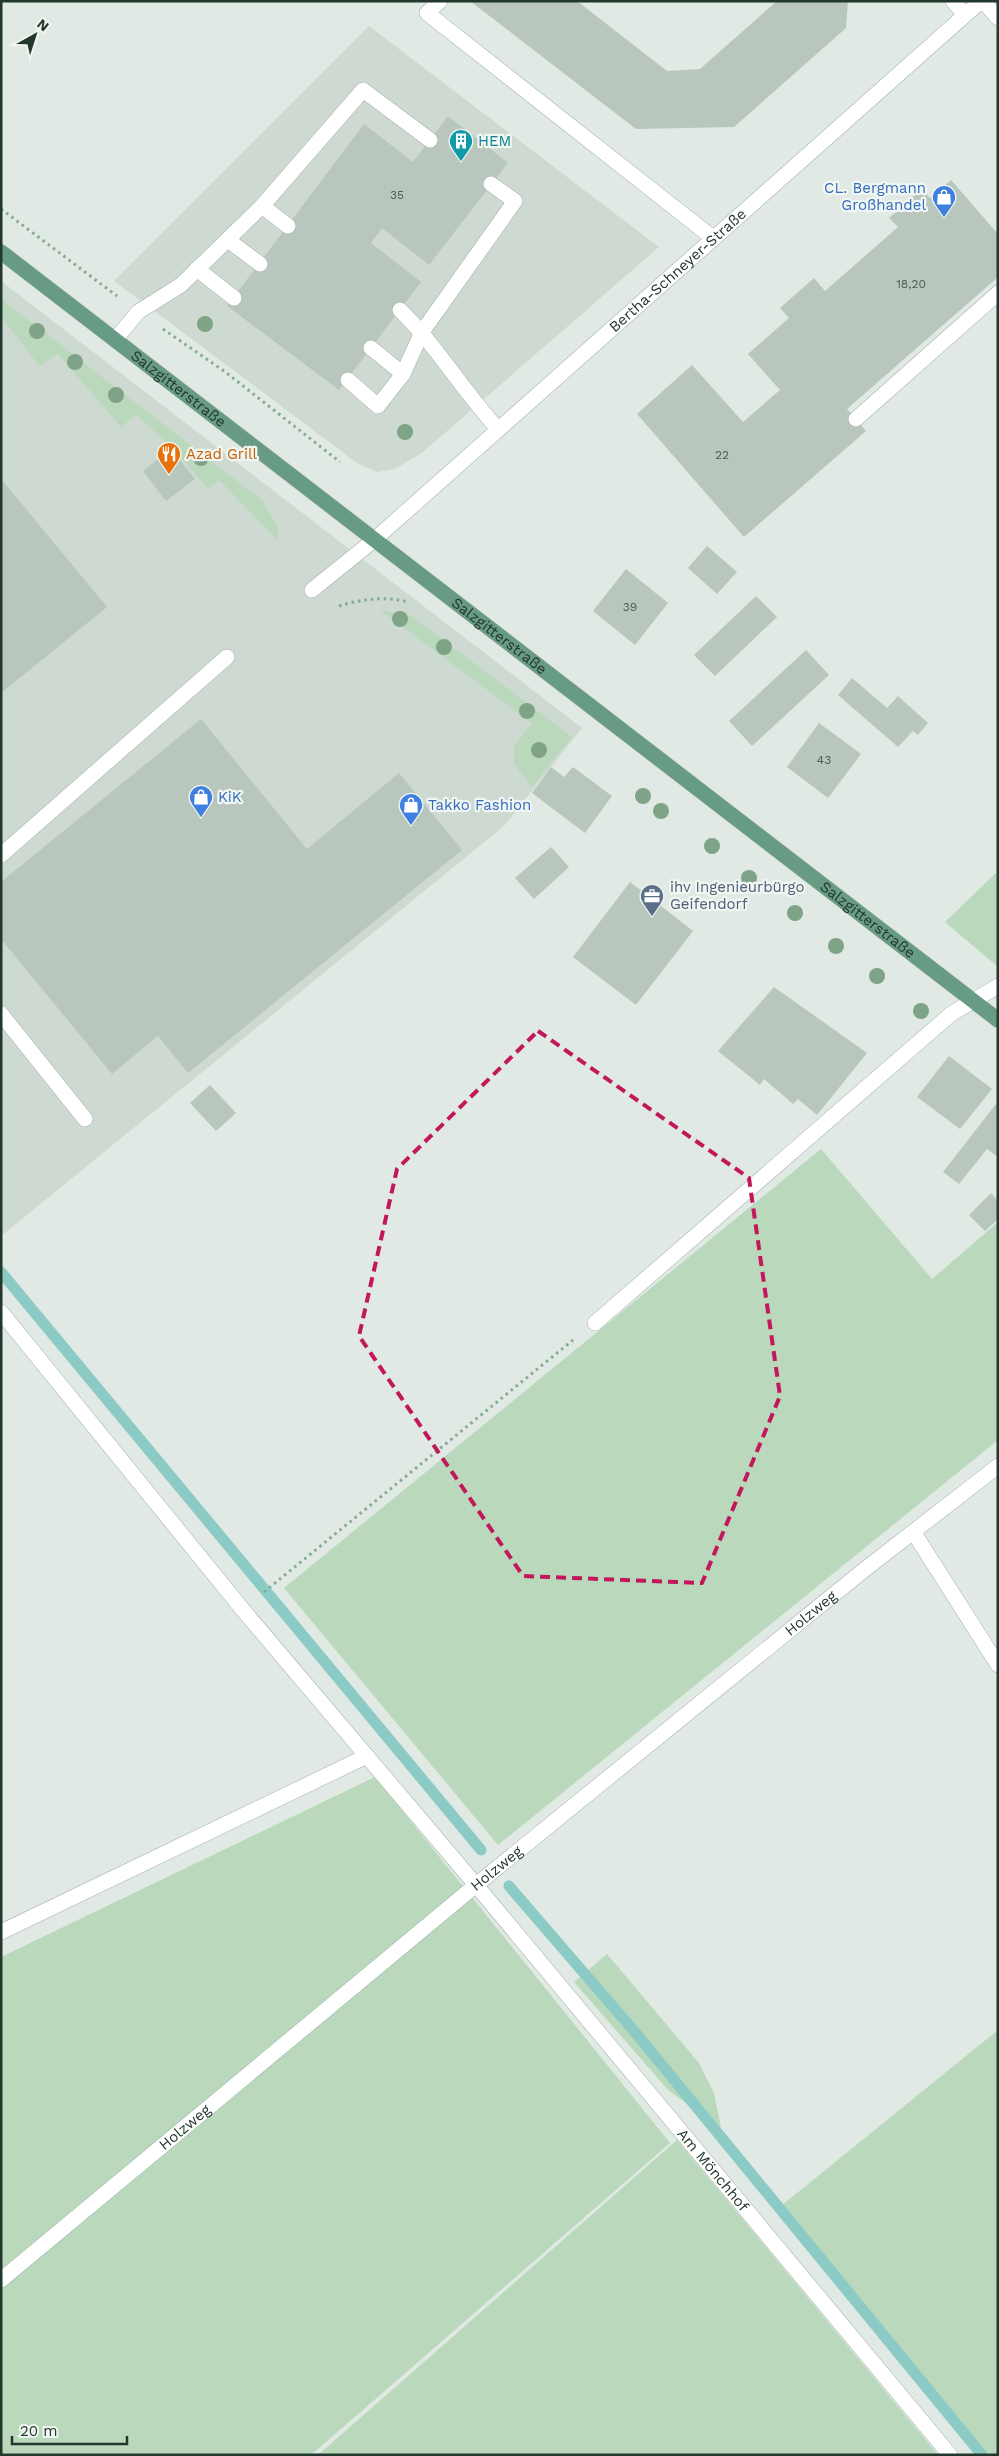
<svg xmlns="http://www.w3.org/2000/svg" width="999" height="2456" viewBox="0 0 999 2456" font-family="'Work Sans',sans-serif">
  <style>
    .built { fill: #ced9d2 }
    .green { fill: #bad9bc }
    .lines { fill: none; stroke-linecap: round; stroke-linejoin: round }
    .stream { stroke: #8ccac6; stroke-width: 11 }
    .building { fill: #b8c6be }
    .service-casing { stroke: #a3b0a9; stroke-width: 16 }
    .minor-casing { stroke: #a3b0a9; stroke-width: 16 }
    .primary-casing { stroke: #bdc3c0; stroke-width: 16 }
    .path { stroke: #83aa95; stroke-width: 3; stroke-dasharray: 2.5 4; stroke-linecap: butt }
    .service { stroke: #fff; stroke-width: 15 }
    .minor { stroke: #fff; stroke-width: 15 }
    .primary { stroke: #689b83; stroke-width: 15 }
    .tree { fill: #7fa387 }
    .marked { fill: none; stroke: #c2185b; stroke-width: 4; stroke-dasharray: 10 6; stroke-linejoin: round }
    .labels { text-anchor: middle; stroke-width: 4.5; stroke-linejoin: round; paint-order: stroke }
    .number-label { font-size: 12px; fill: #485c51 }
    .culture-label { font-size: 15px; fill: #0d838f; stroke: #f0f6f1; text-anchor: start }
    .shop-label { font-size: 15px; fill: #366cbe; stroke: #f0f6f1; text-anchor: start }
    .street-label { font-size: 15px; fill: #22382d; stroke: #f0f6f1 }
    .food-label { font-size: 15px; fill: #c56008; stroke: #f0f6f1; text-anchor: start }
    .service-label { font-size: 15px; fill: #4e5e75; stroke: #f0f6f1; text-anchor: start }
  </style>
  <rect width="100%" height="100%" fill="#e0e9e3"/>
  <!-- built -->
  <g class="built">
    <polygon points="369,26 659,247 423,452 395,469 377,472 357,463 114,281"/>
    <polygon points="1,281 582,728 504,826 1,1236"/>
  </g>
  <!-- green -->
  <g class="green">
    <polygon points="1,299 262,500 278,527 277,540 219,480 208,489 174,449 136,415 121,427 58,354 39,366 1,316"/>
    <polygon points="380,610 410,615 572,737 532,787 514,764 514,746 532,723"/>
    <polygon points="998,871 998,967 945,922"/>
    <polygon points="821,1149 932,1279 998,1222 998,1440 498,1845 284,1588"/>
    <polygon points="375,1777 670,2143 311,2455 1,2455 1,1957"/>
    <polygon points="607,1954 699,2063 714,2093 721,2128 669,2091 574,1982"/>
    <polygon points="998,2030 998,2455 982,2455 781,2206"/>
    <polygon points="677,2140 938,2455 318,2455"/>
  </g>
  <g class="lines">
    <!-- stream -->
    <g class="stream">
      <polyline points="1,1272 481,1850"/>
      <polyline points="509,1886 634,2031 982,2455"/>
    </g>
  </g>
  <!-- building -->
  <g class="building">
    <polygon points="470,1 577,1 667,71 700,69 777,1 848,1 846,28 734,127 636,129"/>
    <polygon points="448,116 508,163 429,265 382,228 371,243 421,282 339,390 227,306 364,124 413,162"/>
    <polygon points="951,180 998,234 998,277 847,409 866,431 744,537 637,414 692,365 743,422 780,390 748,354 789,318 780,308 814,278 825,291 898,227 889,218 922,189 930,198"/>
    <polygon points="171,449 195,479 166,501 143,471"/>
    <polygon points="1,479 107,607 1,693"/>
    <polygon points="707,546 737,572 717,594 688,568"/>
    <polygon points="626,569 668,603 635,645 593,611"/>
    <polygon points="756,596 777,617 715,676 694,655"/>
    <polygon points="806,650 829,675 752,746 729,721"/>
    <polygon points="852,678 887,708 898,696 928,723 918,735 913,731 898,747 838,695"/>
    <polygon points="201,719 307,849 399,773 462,850 188,1073 158,1036 112,1074 1,939 1,882"/>
    <polygon points="819,723 861,754 828,798 787,767"/>
    <polygon points="551,767 564,777 573,767 612,796 585,833 532,793"/>
    <polygon points="551,847 569,867 534,899 515,878"/>
    <polygon points="630,882 693,931 636,1005 573,957"/>
    <polygon points="774,987 867,1053 817,1115 798,1099 793,1104 764,1079 760,1085 718,1051"/>
    <polygon points="949,1056 992,1089 960,1129 917,1097"/>
    <polygon points="210,1085 236,1113 216,1131 190,1103"/>
    <polygon points="996,1104 998,1106 998,1157 987,1149 959,1184 943,1172"/>
    <polygon points="991,1193 998,1201 998,1219 985,1231 969,1215"/>
  </g>
  <g class="lines">
    <!-- service casing -->
    <g class="service-casing">
      <g id="service">
        <polyline points="440,1 427,13 713,238"/>
        <polyline points="953,1 965,15"/>
        <polyline points="983,1 998,18"/>
        <polyline points="262,206 363,90 430,140"/>
        <polyline points="228,240 260,264"/>
        <polyline points="197,269 234,298"/>
        <path d="M 400,310 C 437,346 463,391 498,429"/>
        <polyline points="115,340 138,312 181,285 262,206 288,226"/>
        <polyline points="371,348 403,374"/>
        <polyline points="348,380 378,406 403,374 422,332 515,201 491,184"/>
        <polyline points="856,419 998,293"/>
        <polyline points="312,590 374,540"/>
        <polyline points="1,855 227,657"/>
        <polyline points="1,1014 85,1119"/>
        <path id="s1" d="M 1,1312 L 243,1610 L 476,1885 L 950,2455"/>
        <polyline points="595,1323 951,1014 998,986"/>
        <polyline points="914,1533 998,1665"/>
        <polyline points="1,1932 367,1756"/>
      </g>
    </g>
    <!-- minor casing -->
    <g class="minor-casing">
      <g id="minor">
        <path id="s2" d="M 374,540 L 981,1"/>
        <path id="s3" d="M 1,2280 L 476,1885 L 864,1570 L 998,1466"/>
      </g>
    </g>
    <!-- primary casing -->
    <g class="primary-casing">
      <g id="primary">
        <path id="s4" d="M 1,252 L 998,1020"/>
      </g>
    </g>
    <!-- path -->
    <g class="path">
      <polyline points="1,209 117,296"/>
      <polyline points="163,329 224,371 340,462"/>
      <path d="M 339,606 C 362,599 385,596 409,602"/>
      <polyline points="264,1592 573,1340"/>
    </g>
    <!-- service -->
    <use href="#service" class="service"/>
    <!-- minor -->
    <use href="#minor" class="minor"/>
    <!-- primary -->
    <use href="#primary" class="primary"/>
  </g>
  <!-- trees -->
  <g class="tree">
    <circle cx="205" cy="324" r="8"/>
    <circle cx="37" cy="331" r="8"/>
    <circle cx="75" cy="362" r="8"/>
    <circle cx="116" cy="395" r="8"/>
    <circle cx="405" cy="432" r="8"/>
    <circle cx="201" cy="458" r="8"/>
    <circle cx="400" cy="619" r="8"/>
    <circle cx="444" cy="647" r="8"/>
    <circle cx="527" cy="711" r="8"/>
    <circle cx="539" cy="750" r="8"/>
    <circle cx="643" cy="796" r="8"/>
    <circle cx="661" cy="811" r="8"/>
    <circle cx="712" cy="846" r="8"/>
    <circle cx="749" cy="878" r="8"/>
    <circle cx="795" cy="913" r="8"/>
    <circle cx="836" cy="946" r="8"/>
    <circle cx="877" cy="976" r="8"/>
    <circle cx="921" cy="1011" r="8"/>
  </g>
  <!-- marked area -->
  <path class="marked" d="M 538,1031 L 749,1178 L 780,1396 L 702,1583 L 523,1576 L 359,1336 L 397,1169 Z"/>
  <!-- icons -->
  <defs>
    <g id="building-pin" transform="scale(1.25)"><path d="M0 17L-7.5 6A9.5 9.5 0 1 1 7.5 6Z" fill="#0f9aa8" stroke="#f0f6f1"/><path d="M-4-6H4V6H1V3H-1V6H-4ZM-2.5-4.3h1.7v1.8h-1.7ZM.8-4.3h1.7v1.8H.8ZM-2.5-1h1.7V.8h-1.7ZM.8-1h1.7V.8H.8Z" fill="#fff"/></g>
    <g id="shop-pin" transform="scale(1.25)"><path d="M0 17L-7.5 6A9.5 9.5 0 1 1 7.5 6Z" fill="#3f7fe0" stroke="#f0f6f1"/><path d="M-5-2.5h2.3a2.7 3.5 0 0 1 5.4 0H5L5.5 6h-11ZM-1.5-2.5h3a1.5 2.3 0 0 0-3 0Z" fill="#fff"/></g>
    <g id="restaurant-pin" transform="scale(1.25)"><path d="M0 17L-7.5 6A9.5 9.5 0 1 1 7.5 6Z" fill="#e8710a" stroke="#f0f6f1"/><path d="M-5-6h1v4h1v-4h1v4h1v-4h1v5L-1.5 .5V6h-2V.5L-5-1ZM5-6V6H3V1.5H1.5Q1.5-4 5-6Z" fill="#fff"/></g>
    <g id="office-pin" transform="scale(1.25)"><path d="M0 17L-7.5 6A9.5 9.5 0 1 1 7.5 6Z" fill="#5c6f8a" stroke="#f0f6f1"/><path d="M-6-3h4V-5.5h4V-3h4V5H-6ZM-1-4.5V-3h2v-1.5ZM-6 0V1H6V0Z" fill="#fff"/></g>
  </defs>
  <g fill-rule="evenodd">
    <use href="#building-pin" x="461" y="141"/>
    <use href="#shop-pin" x="944" y="197"/>
    <use href="#restaurant-pin" x="169" y="454"/>
    <use href="#shop-pin" x="201" y="797"/>
    <use href="#shop-pin" x="411" y="805"/>
    <use href="#office-pin" x="652" y="896"/>
  </g>
  <g class="labels">
    <!-- number labels -->
    <g class="number-label">
      <text x="397" y="199">35</text>
      <text x="911" y="288">18,20</text>
      <text x="722" y="459">22</text>
      <text x="630" y="611">39</text>
      <text x="824" y="764">43</text>
    </g>
    <!-- culture labels -->
    <g class="culture-label">
      <text x="478" y="146">HEM</text>
    </g>
    <!-- shop labels -->
    <g class="shop-label">
      <text x="926" y="193" text-anchor="end">CL. Bergmann<tspan x="926" dy="17">Großhandel</tspan></text>
      <text x="218" y="802">KiK</text>
      <text x="428" y="810">Takko Fashion</text>
    </g>
    <!-- street labels -->
    <g class="street-label">
      <text dy="5" stroke="none"><textPath href="#s2" startOffset="406">Bertha-Schneyer-Straße</textPath></text>
      <text dy="5" stroke="none"><textPath href="#s4" startOffset="224">Salzgitterstraße</textPath></text>
      <text dy="5" stroke="none"><textPath href="#s4" startOffset="629">Salzgitterstraße</textPath></text>
      <text dy="5" stroke="none"><textPath href="#s4" startOffset="1094">Salzgitterstraße</textPath></text>
      <text dy="5" stroke="none"><textPath href="#s3" startOffset="1049">Holzweg</textPath></text>
      <text dy="5" stroke="none"><textPath href="#s3" startOffset="644">Holzweg</textPath></text>
      <text dy="5" stroke="none"><textPath href="#s3" startOffset="239">Holzweg</textPath></text>
      <text dy="5" stroke="none"><textPath href="#s1" startOffset="1115">Am Mönchhof</textPath></text>
    </g>
    <!-- food labels -->
    <g class="food-label">
      <text x="186" y="459">Azad Grill</text>
    </g>
    <!-- service labels -->
    <g class="service-label">
      <text x="670" y="892">ihv Ingenieurbürgo<tspan x="670" dy="17">Geifendorf</tspan></text>
    </g>
  </g>
  <!-- border -->
  <rect width="999" height="2456" fill="none" stroke="#22382d" stroke-width="5"/>
  <!-- north arrow -->
  <g transform="translate(35 35) rotate(39)" stroke="#f0f6f1" stroke-width="4" paint-order="stroke">
  <path d="M0-4L9 19L0 12L-9 19Z" fill="#22382d"/>
  <text y="-8" font-size="14" font-weight="bold" text-anchor="middle" fill="#22382d">N</text>
  </g>
  <!-- scale -->
  <path d="M12 2436v8h115v-8" fill="none" stroke="#22382d" stroke-width="2.5"/>
  <text x="20" y="2436" font-size="15" fill="#22382d" stroke="#f0f6f1" stroke-width="4" paint-order="stroke">20 m</text>
</svg>
